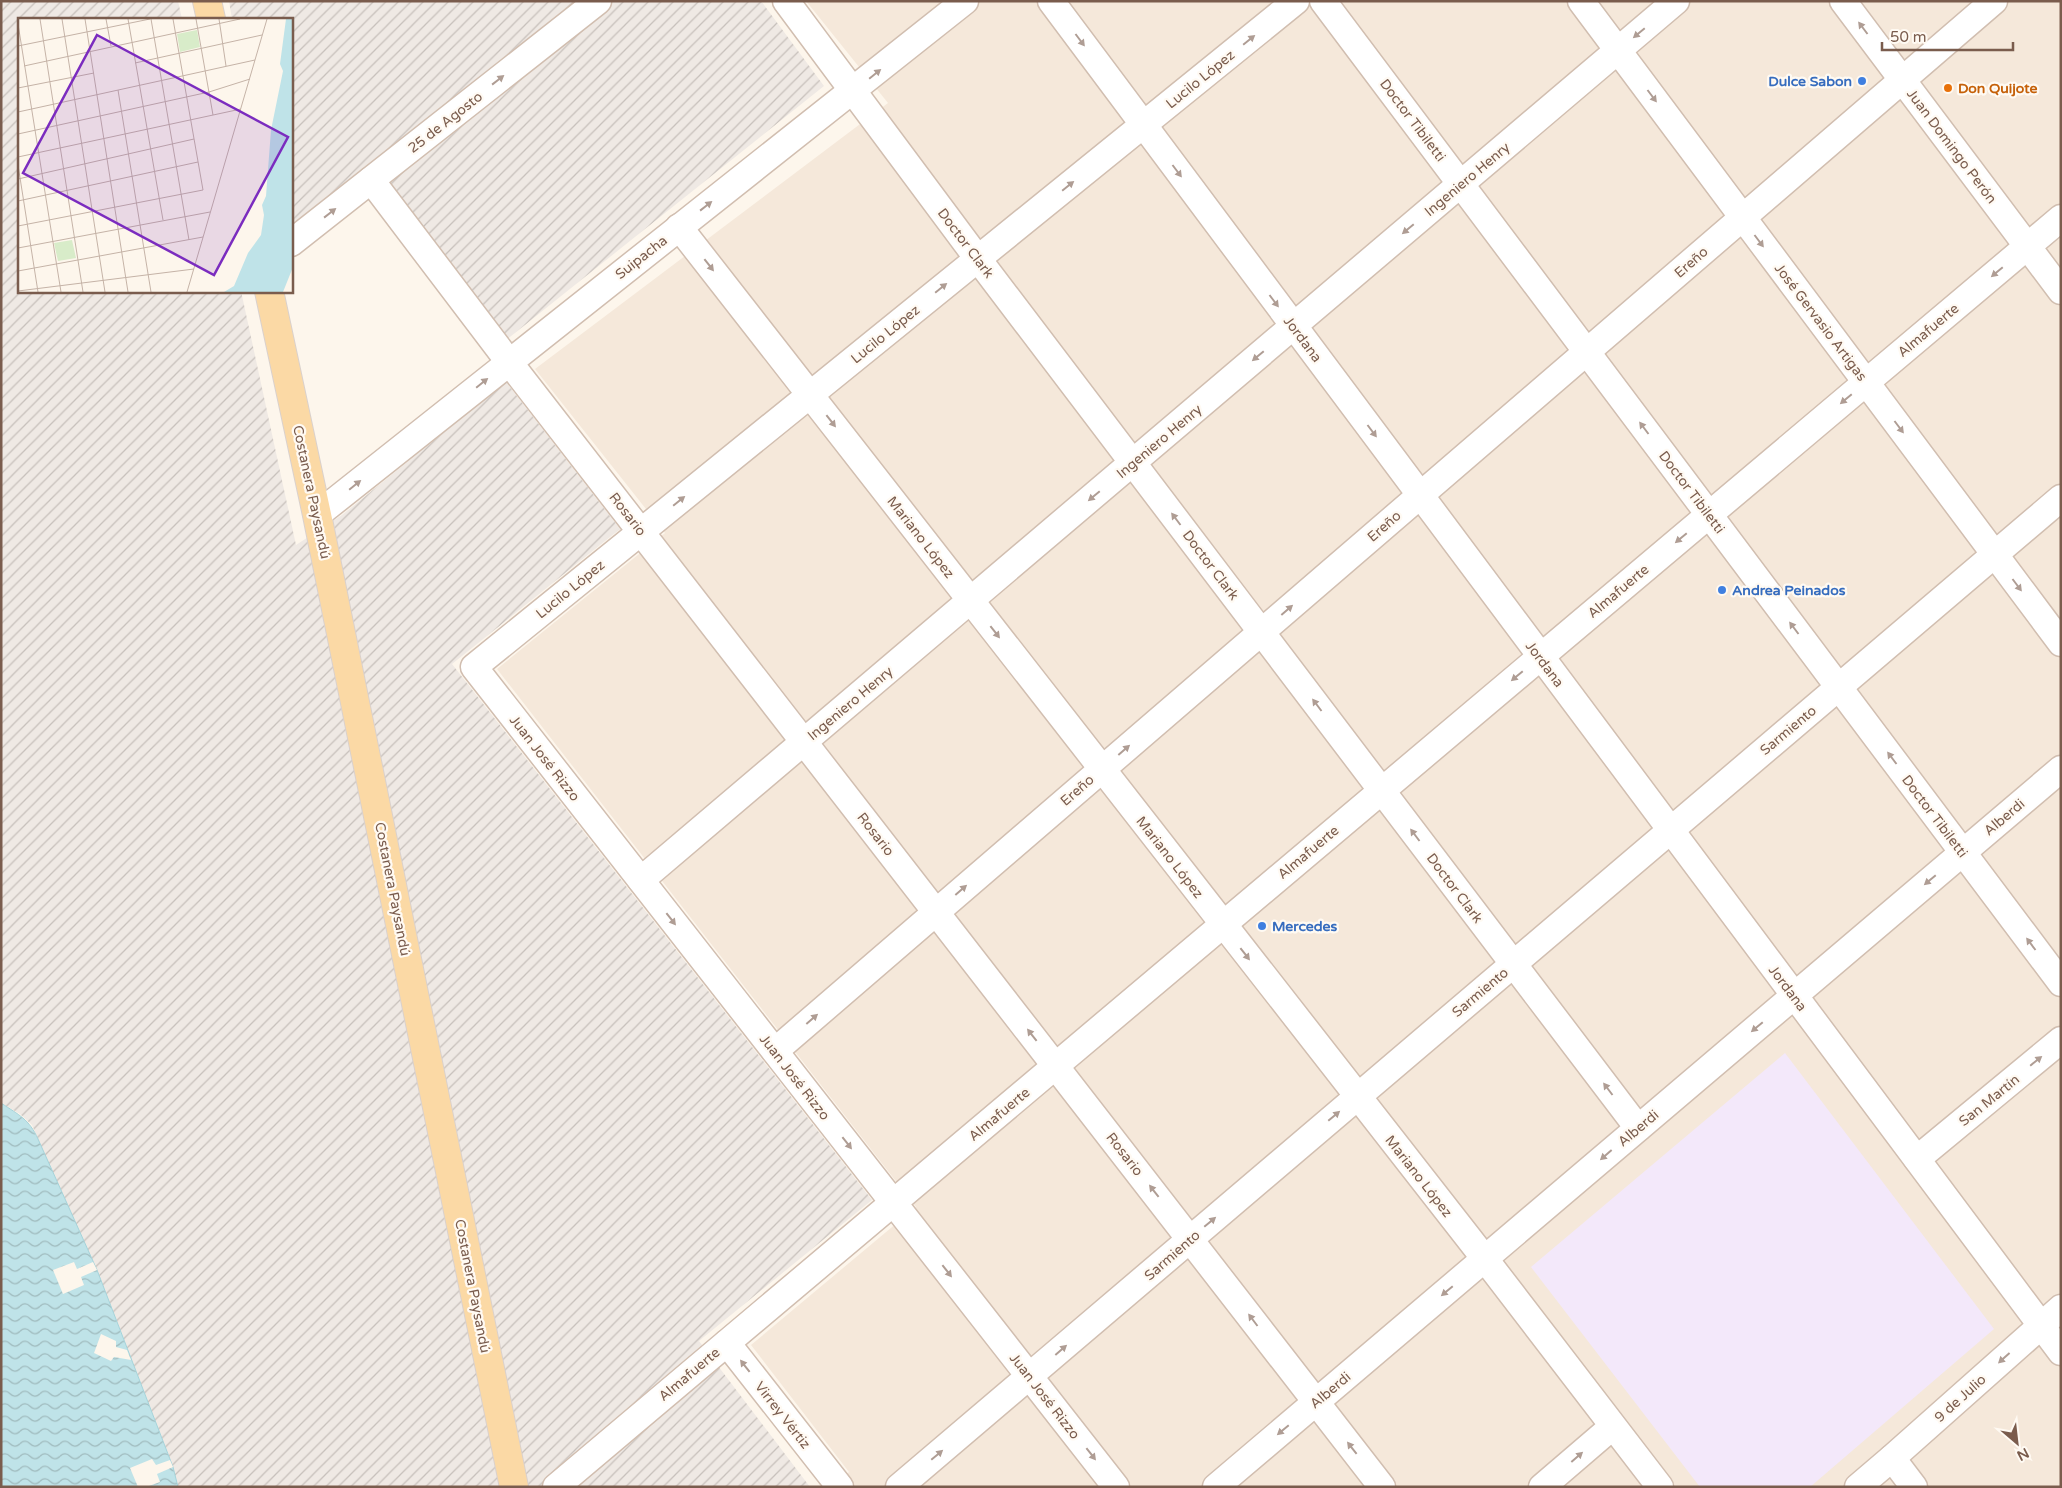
<svg xmlns="http://www.w3.org/2000/svg" width="2062" height="1488" viewBox="0 0 2062 1488" font-family="'Varela Round',sans-serif">
  <style>
    .residential { fill: #f5e8da }
    .industrial { fill: url(#industrial-furrows) }
    .education { fill: #f3e8fa }
    .water { fill: url(#water-waves); stroke: #a5d3da }
    .pier { fill: #fdf6ec }
    .lines { fill: none; stroke-linecap: round; stroke-linejoin: round }
    .minor-casing { stroke: #d1beb0; stroke-width: 29 }
    .major-casing { stroke: #dad1cd; stroke-width: 30 }
    .minor { stroke: #fff; stroke-width: 26 }
    .major { stroke: #fbd9a5; stroke-width: 28 }
    .oneway { fill: #af9d94 }
    .shop-dot { fill: #3f7fe0; stroke: #fffaf3; stroke-width: 2 }
    .food-dot { fill: #e8710a; stroke: #fffaf3; stroke-width: 2 }
    .labels { text-anchor: middle; stroke-width: 4.5; stroke-linejoin: round; paint-order: stroke }
    .street-label { font-size: 14px; fill: #7a5c4d; stroke: #fffaf3 }
    .shop-label { font-size: 14px; font-weight: bold; fill: #366cbe; stroke: #fffaf3; text-anchor: start }
    .food-label { font-size: 14px; font-weight: bold; fill: #c56008; stroke: #fffaf3; text-anchor: start }
    .inset-road { fill: none; stroke: #c5b3a7; stroke-width: 1 }
    .view { fill: #7b2cbf; fill-opacity: 0.15; stroke: #7b2cbf; stroke-width: 2.5 }
    .inset-edge { fill: none; stroke: #7a5c4d; stroke-width: 2.5 }
  </style>
  <defs>
    <pattern id="industrial-furrows" width="10" height="10" patternUnits="userSpaceOnUse" patternTransform="scale(1.25)"><rect width="10" height="10" fill="#efe9e4"/><path d="M-1 1l2-2M0 10L10 0M9 11l2-2" fill="none" stroke="#c7c0bb"/></pattern>
    <pattern id="water-waves" width="16" height="10" patternUnits="userSpaceOnUse" patternTransform="scale(1.25)"><rect width="16" height="10" fill="#bfe3e8"/><path d="M0 5q4-4 8 0t8 0" fill="none" stroke="#a0bbbe"/></pattern>
  </defs>
  <rect width="100%" height="100%" fill="#fdf6ec"/>
  <!-- residential -->
  <polygon class="residential" points="806,1 2061,1 2061,1487 832,1487 849,1472 751,1345 916,1207 497,669 665,533 535,369 888,103"/>
  <!-- industrial -->
  <g class="industrial">
    <polygon points="1,1 178,1 182,19 19,19 19,291 241,291 296,545 342,515 506,382 620,529 452,664 872,1200 699,1341 810,1487 178,1487 173,1467 97,1270 38,1139 32,1125 20,1114 1,1103"/>
    <polygon points="229,1 761,1 824,86 506,340 373,175 291,241 291,19 232,19"/>
  </g>
  <!-- education -->
  <polygon class="education" points="1785,1053 1994,1329 1810,1487 1700,1487 1531,1267"/>
  <!-- water -->
  <path class="water" d="M 1,1103 C 19,1115 29,1119 38,1139 L 97,1270 L 173,1467 L 178,1487 L 1,1487 Z"/>
  <!-- pier -->
  <g class="pier">
    <polygon points="74,1262 77,1269 93,1262 97,1270 81,1277 84,1285 63,1294 53,1270"/>
    <polygon points="101,1334 116,1341 116,1347 127,1350 131,1360 114,1357 111,1361 94,1353"/>
    <polygon points="152,1459 156,1465 170,1460 173,1467 157,1474 160,1482 146,1487 138,1487 130,1468"/>
  </g>
  <g class="lines">
    <!-- minor casing -->
    <g class="minor-casing">
      <g id="minor">
        <polyline points="786,1 978,259 1638,1128"/>
        <polyline points="1051,1 2061,1352"/>
        <polyline points="1323,1 2061,983"/>
        <polyline points="1581,1 2061,643"/>
        <polyline points="1843,1 2061,291"/>
        <polyline points="371,180 509,362 1382,1487"/>
        <polyline points="679,227 1485,1259 1660,1487"/>
        <polyline points="291,243 598,1"/>
        <polyline points="317,515 965,1"/>
        <polyline points="641,880 1676,1"/>
        <polyline points="775,1051 1994,1"/>
        <polyline points="1917,1159 2061,1040"/>
        <polyline points="727,1343 840,1487"/>
        <polyline points="1892,1458 1914,1487"/>
        <polyline points="556,1487 2061,218"/>
        <polyline points="899,1487 2061,498"/>
        <polyline points="1116,1487 474,667 1296,1"/>
        <polyline points="1216,1487 2061,769"/>
        <polyline points="1542,1487 1612,1427"/>
        <polyline points="1858,1487 1892,1458 2061,1308"/>
      </g>
    </g>
    <!-- major casing -->
    <g class="major-casing">
      <g id="major">
        <polyline points="207,1 211,19"/>
        <polyline points="269,291 317,515 514,1487"/>
      </g>
    </g>
    <!-- minor -->
    <use href="#minor" class="minor"/>
    <!-- major -->
    <use href="#major" class="major"/>
  </g>
  <!-- one-way arrows -->
  <defs><path id="oneway-solid" d="M-6-.8H1V-3.2L6.5 0L1 3.2V.8H-6Z" transform="scale(1.25)"/></defs>
  <g class="oneway">
    <use href="#oneway-solid" transform="translate(1863 28) rotate(-127)"/>
    <use href="#oneway-solid" transform="translate(1639 33) rotate(140)"/>
    <use href="#oneway-solid" transform="translate(1080 40) rotate(53)"/>
    <use href="#oneway-solid" transform="translate(1249 40) rotate(-39)"/>
    <use href="#oneway-solid" transform="translate(875 74) rotate(-39)"/>
    <use href="#oneway-solid" transform="translate(498 80) rotate(-38)"/>
    <use href="#oneway-solid" transform="translate(1652 96) rotate(53)"/>
    <use href="#oneway-solid" transform="translate(1177 171) rotate(53)"/>
    <use href="#oneway-solid" transform="translate(1068 186) rotate(-39)"/>
    <use href="#oneway-solid" transform="translate(706 206) rotate(-38)"/>
    <use href="#oneway-solid" transform="translate(330 213) rotate(-38)"/>
    <use href="#oneway-solid" transform="translate(1408 229) rotate(140)"/>
    <use href="#oneway-solid" transform="translate(1759 241) rotate(53)"/>
    <use href="#oneway-solid" transform="translate(709 265) rotate(52)"/>
    <use href="#oneway-solid" transform="translate(1997 272) rotate(140)"/>
    <use href="#oneway-solid" transform="translate(941 288) rotate(-39)"/>
    <use href="#oneway-solid" transform="translate(1274 301) rotate(53)"/>
    <use href="#oneway-solid" transform="translate(1258 356) rotate(140)"/>
    <use href="#oneway-solid" transform="translate(482 383) rotate(-39)"/>
    <use href="#oneway-solid" transform="translate(1846 399) rotate(140)"/>
    <use href="#oneway-solid" transform="translate(831 421) rotate(52)"/>
    <use href="#oneway-solid" transform="translate(1899 427) rotate(53)"/>
    <use href="#oneway-solid" transform="translate(1644 428) rotate(-127)"/>
    <use href="#oneway-solid" transform="translate(1372 431) rotate(53)"/>
    <use href="#oneway-solid" transform="translate(355 485) rotate(-39)"/>
    <use href="#oneway-solid" transform="translate(1094 496) rotate(140)"/>
    <use href="#oneway-solid" transform="translate(679 501) rotate(-39)"/>
    <use href="#oneway-solid" transform="translate(1176 519) rotate(-127)"/>
    <use href="#oneway-solid" transform="translate(1681 538) rotate(140)"/>
    <use href="#oneway-solid" transform="translate(2017 585) rotate(53)"/>
    <use href="#oneway-solid" transform="translate(1287 610) rotate(-41)"/>
    <use href="#oneway-solid" transform="translate(1794 628) rotate(-127)"/>
    <use href="#oneway-solid" transform="translate(995 632) rotate(52)"/>
    <use href="#oneway-solid" transform="translate(1517 676) rotate(140)"/>
    <use href="#oneway-solid" transform="translate(1317 705) rotate(-127)"/>
    <use href="#oneway-solid" transform="translate(1124 750) rotate(-41)"/>
    <use href="#oneway-solid" transform="translate(1892 758) rotate(-127)"/>
    <use href="#oneway-solid" transform="translate(1415 835) rotate(-127)"/>
    <use href="#oneway-solid" transform="translate(1930 880) rotate(140)"/>
    <use href="#oneway-solid" transform="translate(961 890) rotate(-41)"/>
    <use href="#oneway-solid" transform="translate(671 919) rotate(52)"/>
    <use href="#oneway-solid" transform="translate(2031 944) rotate(-127)"/>
    <use href="#oneway-solid" transform="translate(1245 954) rotate(52)"/>
    <use href="#oneway-solid" transform="translate(812 1019) rotate(-41)"/>
    <use href="#oneway-solid" transform="translate(1757 1027) rotate(140)"/>
    <use href="#oneway-solid" transform="translate(1032 1035) rotate(-128)"/>
    <use href="#oneway-solid" transform="translate(2036 1061) rotate(-39)"/>
    <use href="#oneway-solid" transform="translate(1608 1089) rotate(-127)"/>
    <use href="#oneway-solid" transform="translate(1334 1116) rotate(-40)"/>
    <use href="#oneway-solid" transform="translate(847 1143) rotate(52)"/>
    <use href="#oneway-solid" transform="translate(1606 1155) rotate(139)"/>
    <use href="#oneway-solid" transform="translate(1154 1191) rotate(-128)"/>
    <use href="#oneway-solid" transform="translate(1210 1222) rotate(-40)"/>
    <use href="#oneway-solid" transform="translate(947 1271) rotate(52)"/>
    <use href="#oneway-solid" transform="translate(1447 1291) rotate(140)"/>
    <use href="#oneway-solid" transform="translate(1253 1320) rotate(-127)"/>
    <use href="#oneway-solid" transform="translate(1061 1350) rotate(-41)"/>
    <use href="#oneway-solid" transform="translate(2004 1358) rotate(138)"/>
    <use href="#oneway-solid" transform="translate(745 1366) rotate(-128)"/>
    <use href="#oneway-solid" transform="translate(1283 1430) rotate(140)"/>
    <use href="#oneway-solid" transform="translate(1352 1448) rotate(-128)"/>
    <use href="#oneway-solid" transform="translate(1091 1454) rotate(52)"/>
    <use href="#oneway-solid" transform="translate(937 1455) rotate(-40)"/>
    <use href="#oneway-solid" transform="translate(1577 1457) rotate(-41)"/>
  </g>
  <!-- markers -->
  <g class="shop-dot">
    <circle cx="1862" cy="81" r="5"/>
    <circle cx="1722" cy="590" r="5"/>
    <circle cx="1262" cy="926" r="5"/>
  </g>
  <circle class="food-dot" cx="1948" cy="88" r="5"/>
  <g class="labels">
    <!-- street labels -->
    <g class="street-label">
      <text transform="translate(1200 79) rotate(-39)" y="5">Lucilo López</text>
      <text transform="translate(1413 120) rotate(53)" y="5">Doctor Tibiletti</text>
      <text transform="translate(445 122) rotate(-38)" y="5">25 de Agosto</text>
      <text transform="translate(1952 146) rotate(53)" y="5">Juan Domingo Perón</text>
      <text transform="translate(1467 179) rotate(-40)" y="5">Ingeniero Henry</text>
      <text transform="translate(966 243) rotate(53)" y="5">Doctor Clark</text>
      <text transform="translate(641 257) rotate(-38)" y="5">Suipacha</text>
      <text transform="translate(1691 262) rotate(-41)" y="5">Ereño</text>
      <text transform="translate(1821 322) rotate(53)" y="5">José Gervasio Artigas</text>
      <text transform="translate(1928 330) rotate(-40)" y="5">Almafuerte</text>
      <text transform="translate(885 334) rotate(-39)" y="5">Lucilo López</text>
      <text transform="translate(1303 339) rotate(53)" y="5">Jordana</text>
      <text transform="translate(1159 441) rotate(-40)" y="5">Ingeniero Henry</text>
      <text transform="translate(312 492) rotate(78)" y="5">Costanera Paysandú</text>
      <text transform="translate(1692 492) rotate(53)" y="5">Doctor Tibiletti</text>
      <text transform="translate(628 514) rotate(52)" y="5">Rosario</text>
      <text transform="translate(1384 526) rotate(-41)" y="5">Ereño</text>
      <text transform="translate(921 537) rotate(52)" y="5">Mariano López</text>
      <text transform="translate(1211 565) rotate(53)" y="5">Doctor Clark</text>
      <text transform="translate(570 589) rotate(-39)" y="5">Lucilo López</text>
      <text transform="translate(1618 591) rotate(-40)" y="5">Almafuerte</text>
      <text transform="translate(1545 664) rotate(53)" y="5">Jordana</text>
      <text transform="translate(850 703) rotate(-40)" y="5">Ingeniero Henry</text>
      <text transform="translate(1788 730) rotate(-40)" y="5">Sarmiento</text>
      <text transform="translate(545 758) rotate(52)" y="5">Juan José Rizzo</text>
      <text transform="translate(1077 790) rotate(-41)" y="5">Ereño</text>
      <text transform="translate(1935 816) rotate(53)" y="5">Doctor Tibiletti</text>
      <text transform="translate(2004 817) rotate(-40)" y="5">Alberdi</text>
      <text transform="translate(876 834) rotate(52)" y="5">Rosario</text>
      <text transform="translate(1308 852) rotate(-40)" y="5">Almafuerte</text>
      <text transform="translate(1170 857) rotate(52)" y="5">Mariano López</text>
      <text transform="translate(1455 888) rotate(53)" y="5">Doctor Clark</text>
      <text transform="translate(393 889) rotate(79)" y="5">Costanera Paysandú</text>
      <text transform="translate(1788 988) rotate(53)" y="5">Jordana</text>
      <text transform="translate(1480 992) rotate(-40)" y="5">Sarmiento</text>
      <text transform="translate(795 1077) rotate(52)" y="5">Juan José Rizzo</text>
      <text transform="translate(1989 1100) rotate(-39)" y="5">San Martín</text>
      <text transform="translate(999 1114) rotate(-40)" y="5">Almafuerte</text>
      <text transform="translate(1638 1128) rotate(-40)" y="5">Alberdi</text>
      <text transform="translate(1125 1154) rotate(52)" y="5">Rosario</text>
      <text transform="translate(1419 1176) rotate(52)" y="5">Mariano López</text>
      <text transform="translate(1172 1255) rotate(-41)" y="5">Sarmiento</text>
      <text transform="translate(473 1286) rotate(79)" y="5">Costanera Paysandú</text>
      <text transform="translate(689 1374) rotate(-40)" y="5">Almafuerte</text>
      <text transform="translate(1330 1390) rotate(-40)" y="5">Alberdi</text>
      <text transform="translate(1045 1396) rotate(52)" y="5">Juan José Rizzo</text>
      <text transform="translate(1960 1398) rotate(-42)" y="5">9 de Julio</text>
      <text transform="translate(783 1415) rotate(52)" y="5">Virrey Vértiz</text>
    </g>
    <!-- shop labels -->
    <g class="shop-label">
      <text x="1852" y="86" text-anchor="end">Dulce Sabon</text>
      <text x="1732" y="595">Andrea Peinados</text>
      <text x="1272" y="931">Mercedes</text>
    </g>
    <!-- food labels -->
    <g class="food-label">
      <text x="1958" y="93">Don Quijote</text>
    </g>
  </g>
  <!-- overview -->
  <g transform="translate(18 18)">
    <rect width="275" height="275" fill="#fdf6ec"/>
    <path d="M 179,12 L 182,29 L 162,34 L 159,16 ZM 54,222 L 58,240 L 40,243 L 36,225 Z" fill="#d8ecc9"/>
    <path d="M 268,1 L 275,1 L 275,249 L 265,274 L 206,274 L 216,268 L 230,235 L 243,217 L 246,197 L 244,187 L 248,178 L 253,112 L 265,53 L 262,46 Z" fill="#bfe3e8"/>
    <path class="inset-road" d="M 22,1 L 65,274M 44,1 L 87,274M 67,1 L 110,274M 88,1 L 93,28M 110,1 L 145,202M 133,1 L 171,222M 178,1 L 195,97M 201,1 L 208,48M 0,6 L 43,274M 0,28 L 132,1M 117,45 L 244,17M 6,48 L 222,1M 0,70 L 76,55M 100,72 L 133,274M 0,94 L 237,42M 0,116 L 191,74 L 232,61M 0,139 L 223,91M 0,147 L 20,274M 0,161 L 176,121M 0,183 L 180,144M 0,208 L 185,172 L 155,1M 0,230 L 192,194M 0,253 L 185,219M 0,273 L 176,251M 169,274 L 249,1"/>
    <path class="view" d="M 79,17 L 270,119 L 196,257 L 5,155 Z"/>
    <rect width="275" height="275" class="inset-edge"/>
  </g>
  <!-- border -->
  <rect width="2062" height="1488" fill="none" stroke="#7a5c4d" stroke-width="5"/>
  <!-- north arrow -->
  <g transform="translate(2017 1443) rotate(152)" stroke="#fffaf3" stroke-width="4" paint-order="stroke">
  <path d="M0-4L9 19L0 12L-9 19Z" fill="#7a5c4d"/>
  <text y="-8" font-size="14" font-weight="bold" text-anchor="middle" fill="#7a5c4d">N</text>
  </g>
  <!-- scale -->
  <path d="M1882 42v8h131v-8" fill="none" stroke="#7a5c4d" stroke-width="2.5"/>
  <text x="1890" y="42" font-size="15" fill="#7a5c4d" stroke="#fffaf3" stroke-width="4" paint-order="stroke">50 m</text>
</svg>
